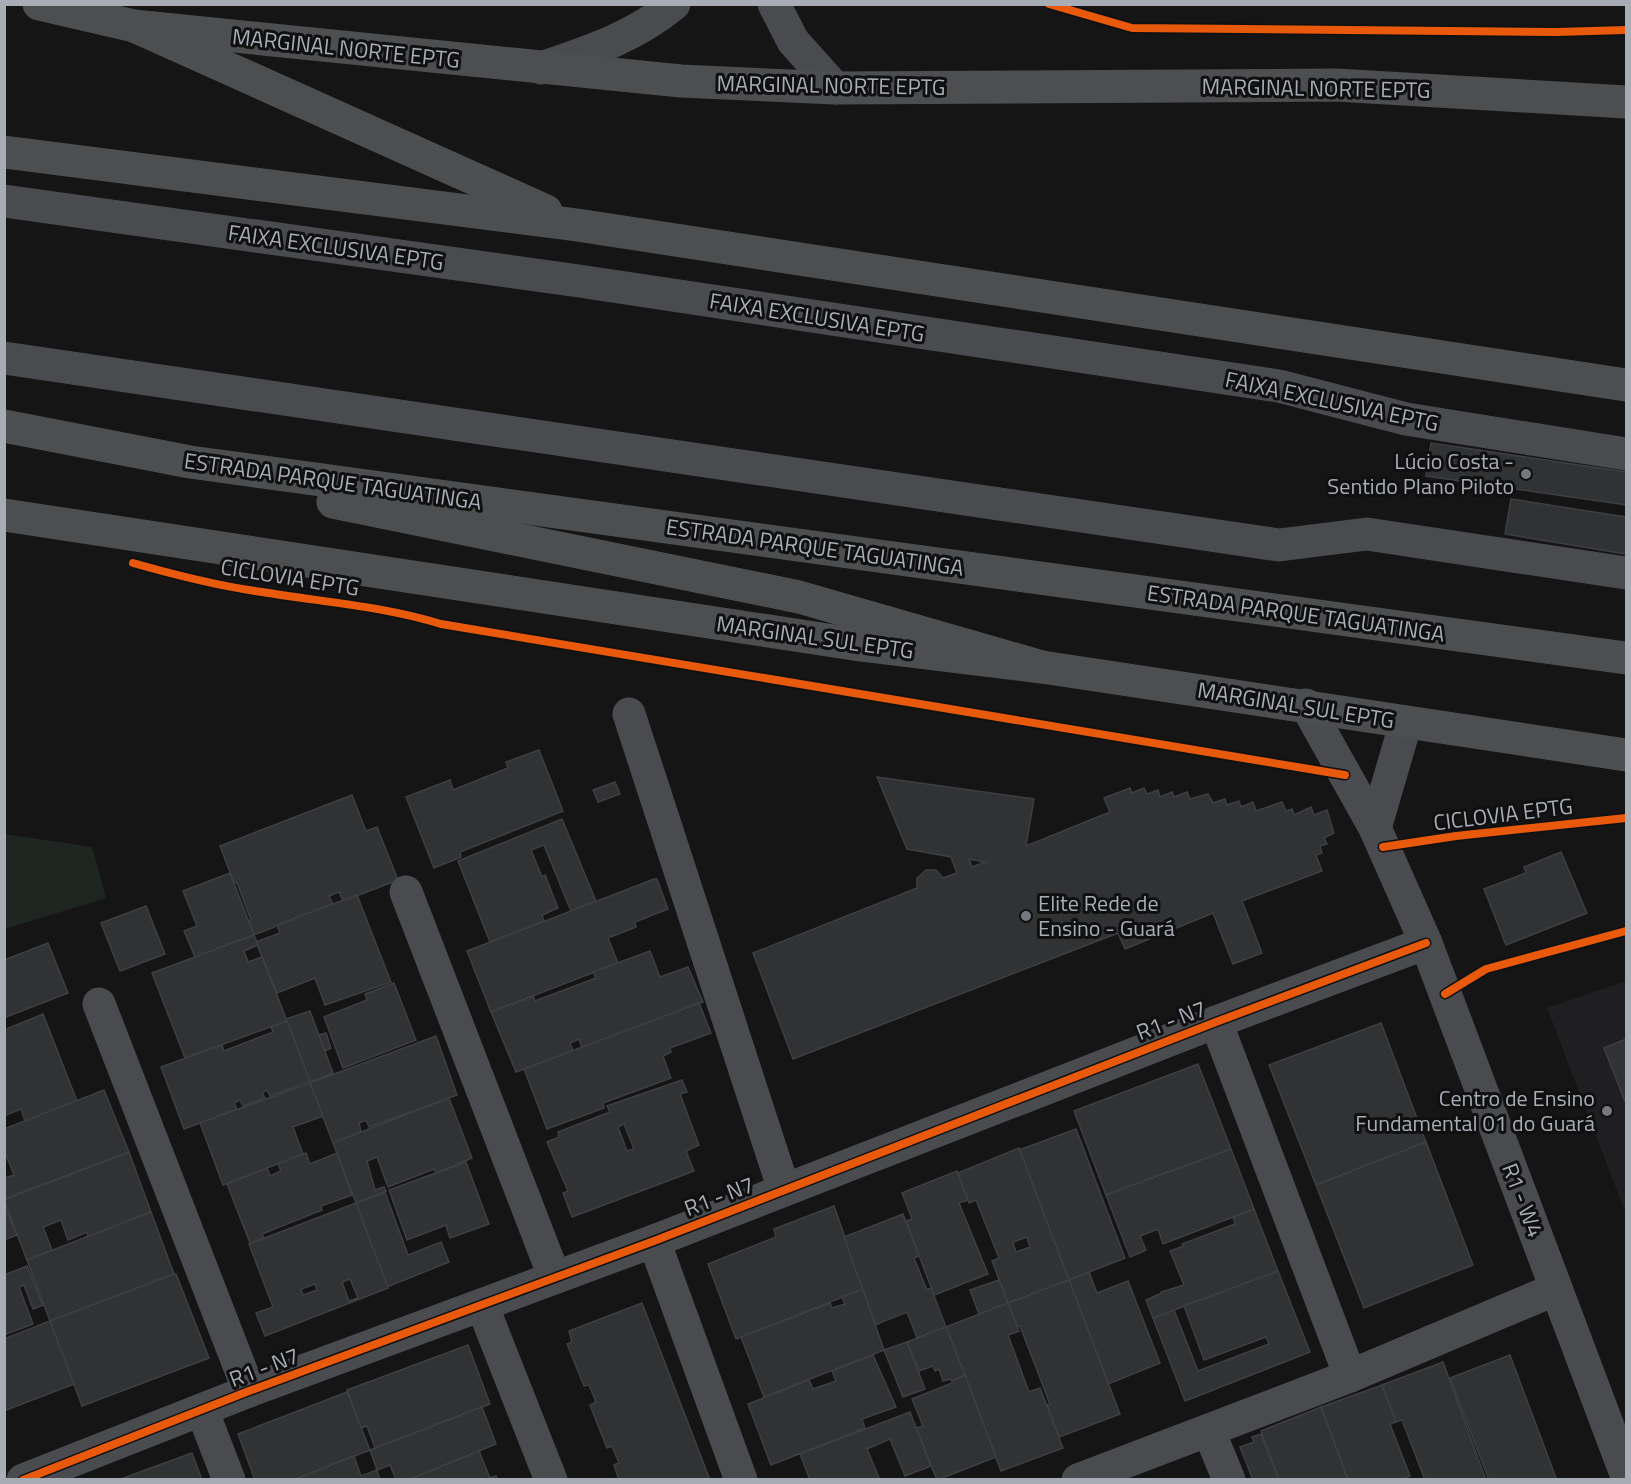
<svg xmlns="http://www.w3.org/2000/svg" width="1631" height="1484" viewBox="0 0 1631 1484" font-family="'Titillium Web',sans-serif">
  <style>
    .built { fill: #1f1f21 }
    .green { fill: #1f2520 }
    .building { fill: #313233; stroke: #3e3f42; stroke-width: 1.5; fill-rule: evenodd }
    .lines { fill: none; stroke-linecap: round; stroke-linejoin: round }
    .minor { stroke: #4a4b4e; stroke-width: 33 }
    .major { stroke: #4d4e50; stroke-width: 33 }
    .highway { stroke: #4c4e4f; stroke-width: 33 }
    .cycleway-casing { stroke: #101011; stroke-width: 11 }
    .cycleway { stroke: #e8590c; stroke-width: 8 }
    .poi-dot { fill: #75787d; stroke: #101011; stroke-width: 2 }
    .labels { text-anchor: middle; stroke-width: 6; stroke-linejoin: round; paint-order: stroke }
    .street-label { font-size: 22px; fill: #a8adb5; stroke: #101011 }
    .poi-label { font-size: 22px; fill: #a8adb5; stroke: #101011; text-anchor: end }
  </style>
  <rect width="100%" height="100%" fill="#151516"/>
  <!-- built -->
  <polygon class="built" points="1626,981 1626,1214 1547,1008"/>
  <!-- green -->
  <polygon class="green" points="5,834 92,847 106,898 5,929"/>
  <!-- building -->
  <g class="building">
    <polygon points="1431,443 1626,472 1626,505 1426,476"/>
    <polygon points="1511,499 1626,517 1626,554 1505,534"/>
    <polygon points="539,750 563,811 460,852 461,857 434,868 406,797 450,780 453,790 508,768 506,762"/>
    <path d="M 877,777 L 1034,799 L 1026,846 L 1110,812 L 1104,798 L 1130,788 L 1132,793 L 1144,788 L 1147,794 L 1158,790 L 1160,797 L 1172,792 L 1174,797 L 1187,792 L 1190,799 L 1208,794 L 1213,803 L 1225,799 L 1227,805 L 1239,801 L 1241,807 L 1253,802 L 1256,811 L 1282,802 L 1286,811 L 1292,809 L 1294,815 L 1311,807 L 1314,815 L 1327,810 L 1334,833 L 1324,838 L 1327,844 L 1320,846 L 1322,853 L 1316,855 L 1322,871 L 1242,901 L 1262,953 L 1233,964 L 1213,913 L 1125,949 L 1118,933 L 793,1059 L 753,953 L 917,888 L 917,878 L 926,870 L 936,870 L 943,878 L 957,873 L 951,857 L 907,849 ZM 969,859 L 985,862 L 972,867 Z"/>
    <polygon points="615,782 620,794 598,802 593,790"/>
    <polygon points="352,795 366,831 377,827 398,880 343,901 339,892 329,896 333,904 254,935 248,921 251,920 237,883 234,883 220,846"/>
    <polygon points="562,819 596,901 571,911 544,845 531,850 542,877 545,875 558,908 542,915 544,921 490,942 458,861"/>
    <polygon points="1561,852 1587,913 1506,945 1484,889 1526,873 1524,867"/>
    <polygon points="230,873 254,935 195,957 184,931 197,926 183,891"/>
    <polygon points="654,879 657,879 668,909 635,922 636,927 608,938 618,963 491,1012 467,951"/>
    <polygon points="357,895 391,982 325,1005 315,978 277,993 256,942 280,933 277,925"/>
    <polygon points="146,906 165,954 120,971 101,923"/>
    <polygon points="254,935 258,945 244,951 248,962 262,957 287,1021 185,1058 152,973"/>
    <polygon points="48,943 68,993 6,1017 4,1012 4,960"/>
    <polygon points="650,951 660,977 688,967 703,1002 582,1048 579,1039 570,1043 573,1051 516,1072 491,1012 533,996 535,1001 596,978 593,972"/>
    <polygon points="394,983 416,1040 343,1068 324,1017 367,1000 365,994"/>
    <polygon points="699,1003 711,1033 670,1048 671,1052 663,1056 671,1078 603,1103 604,1108 547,1129 524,1069"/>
    <polygon points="310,1011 333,1073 310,1082 286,1019"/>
    <polygon points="43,1014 77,1101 25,1121 21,1109 4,1116 4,1030"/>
    <polygon points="287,1021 310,1081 270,1096 267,1090 262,1093 265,1098 243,1106 240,1100 234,1103 237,1109 184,1129 161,1067 222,1045 224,1051 273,1032 271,1027"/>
    <polygon points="1381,1023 1426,1142 1316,1185 1269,1065"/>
    <polygon points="326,1033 331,1048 325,1051 319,1035"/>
    <polygon points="436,1036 457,1095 369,1127 366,1120 359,1123 361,1132 333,1143 310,1083"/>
    <polygon points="1626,1039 1626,1104 1604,1048"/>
    <polygon points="1198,1064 1231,1149 1106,1195 1074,1111"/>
    <path d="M 682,1080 L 687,1092 L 680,1094 L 699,1145 L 686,1151 L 694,1171 L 572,1217 L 563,1193 L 568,1191 L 547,1142 L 559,1137 L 558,1132 L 610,1112 L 607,1106 ZM 624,1124 L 634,1149 L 627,1151 L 618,1127 Z"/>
    <polygon points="310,1083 323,1116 293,1127 303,1154 223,1185 200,1123"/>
    <polygon points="104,1090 129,1152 4,1199 4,1178 14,1175 4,1150 4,1129"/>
    <polygon points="449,1098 472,1158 436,1173 434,1169 388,1187 377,1157 367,1161 375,1190 384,1187 386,1191 356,1203 333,1143"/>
    <polygon points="1076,1129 1125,1258 1069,1280 1019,1150"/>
    <polygon points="1426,1142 1473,1265 1364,1308 1316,1185"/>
    <path d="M 1019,1148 L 1069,1280 L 1008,1303 L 992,1261 L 999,1258 L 976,1200 L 969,1203 L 958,1173 ZM 1027,1237 L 1030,1247 L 1016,1252 L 1013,1242 Z"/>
    <polygon points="1231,1149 1254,1209 1163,1244 1158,1229 1140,1236 1146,1250 1130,1257 1106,1195"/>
    <polygon points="129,1152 151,1212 88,1237 87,1232 68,1240 61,1220 43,1227 52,1250 27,1260 4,1200"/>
    <polygon points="306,1153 310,1164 337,1153 352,1195 321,1206 322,1210 262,1234 264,1238 250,1243 227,1184 267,1168 270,1176 281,1171 278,1164"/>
    <polygon points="466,1162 489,1224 450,1238 446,1225 407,1240 389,1190"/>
    <polygon points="957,1171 968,1200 959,1203 988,1274 934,1295 906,1221 912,1219 902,1193"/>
    <polygon points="385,1192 408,1255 441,1242 449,1262 387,1287 356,1203"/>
    <path d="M 356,1203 L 388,1288 L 265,1336 L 256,1313 L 273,1307 L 249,1244 ZM 350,1279 L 358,1298 L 349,1301 L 342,1282 ZM 315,1284 L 317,1290 L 303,1295 L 301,1289 Z"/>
    <polygon points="4,1205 17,1235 4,1240"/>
    <polygon points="834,1206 863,1289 736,1339 708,1264 776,1237 774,1229"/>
    <polygon points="1254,1209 1278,1271 1153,1318 1146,1300 1162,1293 1161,1292 1184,1285 1170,1251 1184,1246 1182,1244 1235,1224 1233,1217"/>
    <polygon points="151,1212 174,1274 50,1321 27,1260"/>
    <polygon points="903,1214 919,1256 914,1258 927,1290 931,1288 946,1327 917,1338 907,1312 875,1325 844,1237"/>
    <polygon points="27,1266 43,1305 33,1309 24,1285 19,1287 33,1324 4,1335 4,1275"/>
    <polygon points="1278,1271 1310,1352 1185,1401 1153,1318 1174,1310 1198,1371 1269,1344 1266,1337 1204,1360 1184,1306"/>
    <polygon points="1089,1272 1097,1293 1128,1281 1160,1363 1108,1384 1069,1280"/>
    <polygon points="174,1274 176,1274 209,1358 82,1406 50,1321"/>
    <polygon points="999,1280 1008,1303 979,1314 970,1290"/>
    <polygon points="1069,1280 1120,1414 1059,1437 1047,1405 1050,1404 1020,1326 1017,1327 1008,1303"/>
    <polygon points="863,1289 884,1350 764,1397 741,1337 830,1303 832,1308 845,1304 842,1297"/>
    <polygon points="642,1303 685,1415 710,1480 619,1480 614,1465 619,1463 612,1446 607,1448 590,1405 596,1402 589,1385 584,1386 567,1344 572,1342 569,1331"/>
    <polygon points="1008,1303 1019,1331 1008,1335 1029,1392 1040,1388 1063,1448 1001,1471 946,1327"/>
    <polygon points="50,1321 74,1384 4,1411 4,1339"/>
    <polygon points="946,1327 965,1375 952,1381 951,1379 943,1381 939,1369 935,1371 933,1366 919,1371 907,1342"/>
    <polygon points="907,1342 925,1389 903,1397 884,1350"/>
    <polygon points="468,1345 490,1404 375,1448 367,1426 361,1428 347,1390"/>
    <polygon points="873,1355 896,1407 862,1419 865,1428 771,1465 748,1404 809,1380 813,1389 836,1381 832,1371"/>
    <polygon points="1510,1355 1556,1478 1552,1480 1489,1480 1450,1378"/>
    <polygon points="1443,1362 1486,1480 1425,1480 1402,1420 1396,1422 1382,1385"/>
    <polygon points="965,1375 996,1457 937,1480 916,1428 923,1426 912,1399 952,1383 952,1381"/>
    <polygon points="1382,1385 1396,1422 1390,1424 1410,1476 1402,1480 1348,1480 1321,1407"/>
    <polygon points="347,1392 370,1450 293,1480 255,1480 238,1434"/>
    <polygon points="482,1407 496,1444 408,1480 396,1480 390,1465 377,1470 370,1450"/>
    <polygon points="1321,1407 1348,1480 1279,1480 1261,1431"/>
    <polygon points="910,1412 931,1466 905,1476 890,1439 867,1449 880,1480 810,1480 800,1454"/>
    <polygon points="1261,1434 1279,1480 1253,1480 1240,1447 1254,1442 1252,1437"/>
    <polygon points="479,1451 490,1478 496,1476 498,1480 408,1480"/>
    <polygon points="192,1453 202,1480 118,1480"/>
    <polygon points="354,1456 361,1476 377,1470 380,1480 293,1480"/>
  </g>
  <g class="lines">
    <!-- minor -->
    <g class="minor">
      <polyline points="774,4 793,41 835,88"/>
      <path d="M 541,68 C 588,52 635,37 674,4"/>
      <polyline points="4,201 579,281 1279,386 1406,419 1626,454"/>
      <polyline points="4,358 1279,545 1367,534 1626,573"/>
      <polyline points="1306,705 1375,828 1426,943 1626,1474"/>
      <polyline points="629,714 784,1190"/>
      <polyline points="1375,828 1406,722"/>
      <polyline points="406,892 554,1276"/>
      <polyline points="99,1004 249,1391"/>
      <polyline points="1216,1022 1350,1376"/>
      <polyline points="654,1241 741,1480"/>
      <polyline points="482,1305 551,1480"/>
      <polyline points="202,1410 229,1480"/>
      <polyline points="1209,1431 1229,1480"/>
      <polyline points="23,1480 249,1391 654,1241 1216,1022 1426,943"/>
      <polyline points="1078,1480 1350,1376 1556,1289"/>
    </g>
    <!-- major -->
    <g class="major">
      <polyline points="39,4 134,26 681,81 835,88 1336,85 1626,102"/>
      <polyline points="4,515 854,644 1042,667 1626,755"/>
    </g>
    <!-- highway -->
    <g class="highway">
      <polyline points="134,26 546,211"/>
      <polyline points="4,152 577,225 1626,385"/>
      <polyline points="4,426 190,462 1626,658"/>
      <polyline points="333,502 799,597 1042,667"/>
    </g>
    <!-- cycleway casing -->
    <g class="cycleway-casing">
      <g id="cycleway">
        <polyline points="1049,4 1132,28 1556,32 1626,30"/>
        <path d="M 133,563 C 175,575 218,586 262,592 C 322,602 383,606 441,624 L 1345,775"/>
        <polyline points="1383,847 1456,836 1626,818"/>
        <polyline points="1445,994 1486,969 1626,931"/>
        <polyline points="23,1480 249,1391 654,1241 1216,1022 1426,943"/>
      </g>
    </g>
    <!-- cycleway -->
    <use href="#cycleway" class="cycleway"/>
  </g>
  <!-- markers -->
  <g class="poi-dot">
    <circle cx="1526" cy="474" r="6"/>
    <circle cx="1026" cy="916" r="6"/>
    <circle cx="1607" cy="1111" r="6"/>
  </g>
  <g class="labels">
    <!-- street labels -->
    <g class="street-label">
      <text transform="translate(346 48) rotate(6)" y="8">MARGINAL NORTE EPTG</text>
      <text transform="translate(831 85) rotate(1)" y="8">MARGINAL NORTE EPTG</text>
      <text transform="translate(1316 88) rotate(1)" y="8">MARGINAL NORTE EPTG</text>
      <text transform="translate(336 247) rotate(8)" y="8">FAIXA EXCLUSIVA EPTG</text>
      <text transform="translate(817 317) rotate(9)" y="8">FAIXA EXCLUSIVA EPTG</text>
      <text transform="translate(1332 401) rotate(12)" y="8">FAIXA EXCLUSIVA EPTG</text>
      <text transform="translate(333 481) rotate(8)" y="8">ESTRADA PARQUE TAGUATINGA</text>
      <text transform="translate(815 547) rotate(8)" y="8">ESTRADA PARQUE TAGUATINGA</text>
      <text transform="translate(290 577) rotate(9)" y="8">CICLOVIA EPTG</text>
      <text transform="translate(1296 613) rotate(8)" y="8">ESTRADA PARQUE TAGUATINGA</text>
      <text transform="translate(815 637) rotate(8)" y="8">MARGINAL SUL EPTG</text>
      <text transform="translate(1296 705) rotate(9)" y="8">MARGINAL SUL EPTG</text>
      <text transform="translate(1503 814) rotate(-7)" y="8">CICLOVIA EPTG</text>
      <text transform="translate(1171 1020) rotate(-21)" y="8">R1 - N7</text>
      <text transform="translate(719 1196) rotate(-21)" y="8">R1 - N7</text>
      <text transform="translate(1523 1200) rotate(69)" y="8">R1 - W4</text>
      <text transform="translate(264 1367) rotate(-21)" y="8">R1 - N7</text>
    </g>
    <!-- poi labels -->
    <g class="poi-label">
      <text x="1514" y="469">Lúcio Costa -<tspan x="1514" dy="25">Sentido Plano Piloto</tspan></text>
      <text x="1038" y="911" text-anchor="start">Elite Rede de<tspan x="1038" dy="25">Ensino - Guará</tspan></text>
      <text x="1595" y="1106">Centro de Ensino<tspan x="1595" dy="25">Fundamental 01 do Guará</tspan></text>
    </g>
  </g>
  <!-- border -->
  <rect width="1631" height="1484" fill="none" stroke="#a8adb5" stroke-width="12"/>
</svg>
